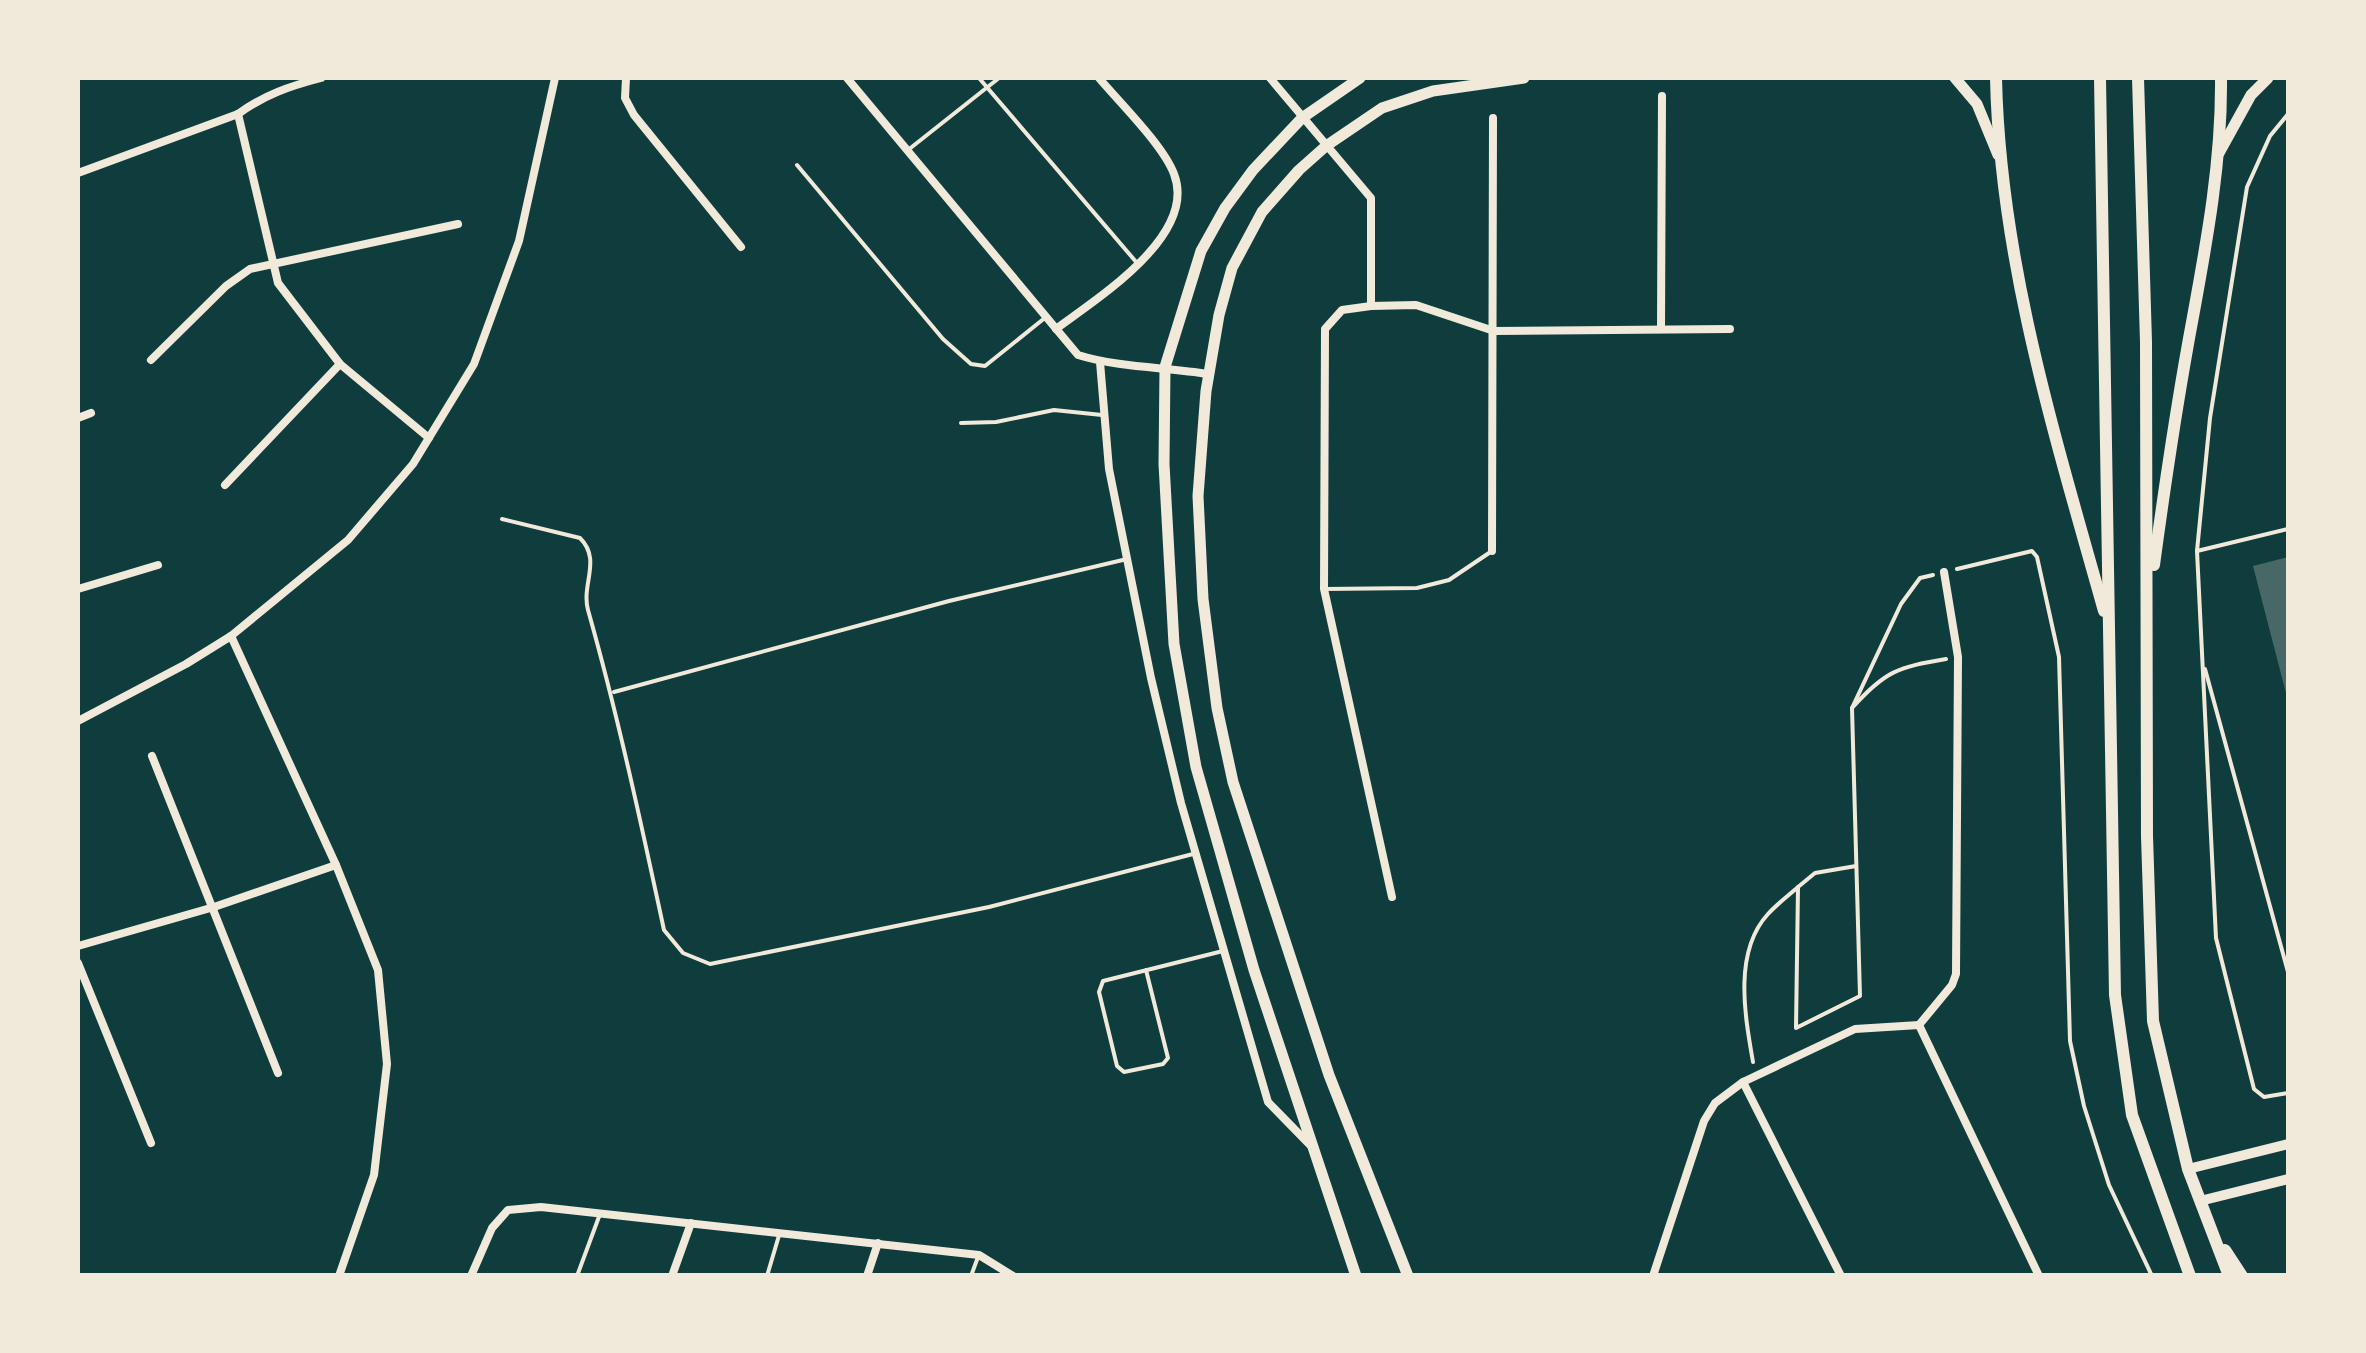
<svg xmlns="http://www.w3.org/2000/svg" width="2366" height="1353" viewBox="0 0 2366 1353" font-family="'DejaVu Sans',sans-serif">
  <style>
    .building { fill: #486865 }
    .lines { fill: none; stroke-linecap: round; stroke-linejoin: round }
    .path { stroke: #f1e9da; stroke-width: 4 }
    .service { stroke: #f1e9da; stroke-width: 4 }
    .minor { stroke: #f1e9da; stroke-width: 8 }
    .tertiary { stroke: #f1e9da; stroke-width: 10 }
    .secondary { stroke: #f1e9da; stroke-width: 11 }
    .primary { stroke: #f1e9da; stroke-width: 12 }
  </style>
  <rect width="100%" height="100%" fill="#0f3d3e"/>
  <!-- building -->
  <polygon class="building" points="2288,557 2288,697 2287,697 2253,566"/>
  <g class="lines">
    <!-- path -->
    <g class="path">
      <polyline points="1957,569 2032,551 2037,557 2059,657 2070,1041 2084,1106 2109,1185 2152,1276"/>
      <polyline points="1852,708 1901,604 1920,578 1933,575"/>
      <path d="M 1856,866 L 1815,873 L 1798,887 L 1796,1028 L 1860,996 L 1852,708 C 1885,671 1898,667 1946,659"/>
      <path d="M 1753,1062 C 1745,1016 1733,952 1768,914 C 1777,904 1788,896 1798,887"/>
    </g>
    <!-- service -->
    <g class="service">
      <polyline points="979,78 1137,263"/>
      <polyline points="2288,114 2270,136 2247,187 2210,418 2197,551 2216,938 2254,1089 2264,1097 2288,1093"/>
      <polyline points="908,150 999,78"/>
      <polyline points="797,165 943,339 971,364 985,366 1046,317"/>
      <polyline points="961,423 996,422 1054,410 1102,415"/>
      <path d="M 502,519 L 580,538 C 602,560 581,584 588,610 C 618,716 641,823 664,930 L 683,953 L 710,964 L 989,907 L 1193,854"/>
      <polyline points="2197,551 2288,529"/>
      <polyline points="1324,589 1417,588 1449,580 1489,553"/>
      <polyline points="2205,669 2288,972"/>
      <polyline points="614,692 949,601 1127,559"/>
      <polyline points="1146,970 1168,1058 1163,1064 1124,1072 1117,1066 1099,992 1103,981 1223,951"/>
      <polyline points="577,1276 600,1214"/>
      <polyline points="767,1276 780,1232"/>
      <polyline points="971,1276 978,1257"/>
    </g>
    <!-- minor -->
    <g class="minor">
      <polyline points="626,78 625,98 634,115 741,247"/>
      <path d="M 847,78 L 1078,355 C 1120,368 1166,367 1208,374"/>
      <polyline points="1270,78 1371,198 1371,306 1342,310 1325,329 1324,589 1392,897"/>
      <polyline points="238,114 278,283 340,364 429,438"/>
      <path d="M 78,173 L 238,114 C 264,95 290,86 321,78"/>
      <polyline points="1371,306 1416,305 1494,331 1730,329"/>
      <polyline points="1661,327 1662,96"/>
      <path d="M 1056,329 C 1096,299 1198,236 1174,174 C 1163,145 1120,103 1099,78"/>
      <polyline points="151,360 226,286 250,269 458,224"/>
      <polyline points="1100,362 1109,469 1151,678 1181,803 1268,1102 1310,1145"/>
      <polyline points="78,418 91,413"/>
      <polyline points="225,485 340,364"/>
      <polyline points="1492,551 1493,118"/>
      <polyline points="78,589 158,565"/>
      <polyline points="231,636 336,865 378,970 387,1064 374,1175 339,1276"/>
      <polyline points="78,721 186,664 231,636 348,540 413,464 474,364 519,241 555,78"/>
      <polyline points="152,756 278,1073"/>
      <polyline points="78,946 214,907 336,865"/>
      <polyline points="78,963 151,1143"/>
      <polyline points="1919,1025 1952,985 1956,974 1958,657 1944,572"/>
      <polyline points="1919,1025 2039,1276"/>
      <polyline points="1743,1082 1841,1276"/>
      <polyline points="471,1276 492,1228 508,1210 541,1207 979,1255 1013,1276"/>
      <polyline points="672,1276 691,1223"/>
      <polyline points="867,1276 878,1243"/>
      <polyline points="1653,1276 1704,1121 1715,1103 1743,1082 1855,1029 1919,1025"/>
    </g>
    <!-- tertiary -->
    <g class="tertiary">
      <polyline points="2188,1169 2288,1144"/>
      <polyline points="2200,1201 2288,1179"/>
    </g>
    <!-- secondary -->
    <g class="secondary">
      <polyline points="1955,78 1977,104 1998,155"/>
      <polyline points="2219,153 2251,95 2268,78"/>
      <polyline points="1356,1276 1254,970 1196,767 1174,644 1164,464 1165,367 1201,251 1225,208 1253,170 1302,118 1360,78"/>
      <polyline points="1408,1276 1329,1075 1233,782 1217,708 1203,599 1198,496 1206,391 1219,315 1232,268 1262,212 1299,170 1326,146 1382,108 1433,91 1524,78"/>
    </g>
    <!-- primary -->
    <g class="primary">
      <path d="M 1996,78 C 2000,261 2055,436 2104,611"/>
      <polyline points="2100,78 2115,995 2132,1115 2190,1276"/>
      <polyline points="2138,78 2146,342 2147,836 2153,1021 2188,1169 2229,1276"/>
      <path d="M 2154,565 C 2164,491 2175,417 2188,344 C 2204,256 2222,168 2221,78"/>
      <polyline points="2225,1250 2242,1276"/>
    </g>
  </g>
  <!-- border -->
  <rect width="2366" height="1353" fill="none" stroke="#f1e9da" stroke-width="160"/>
</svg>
